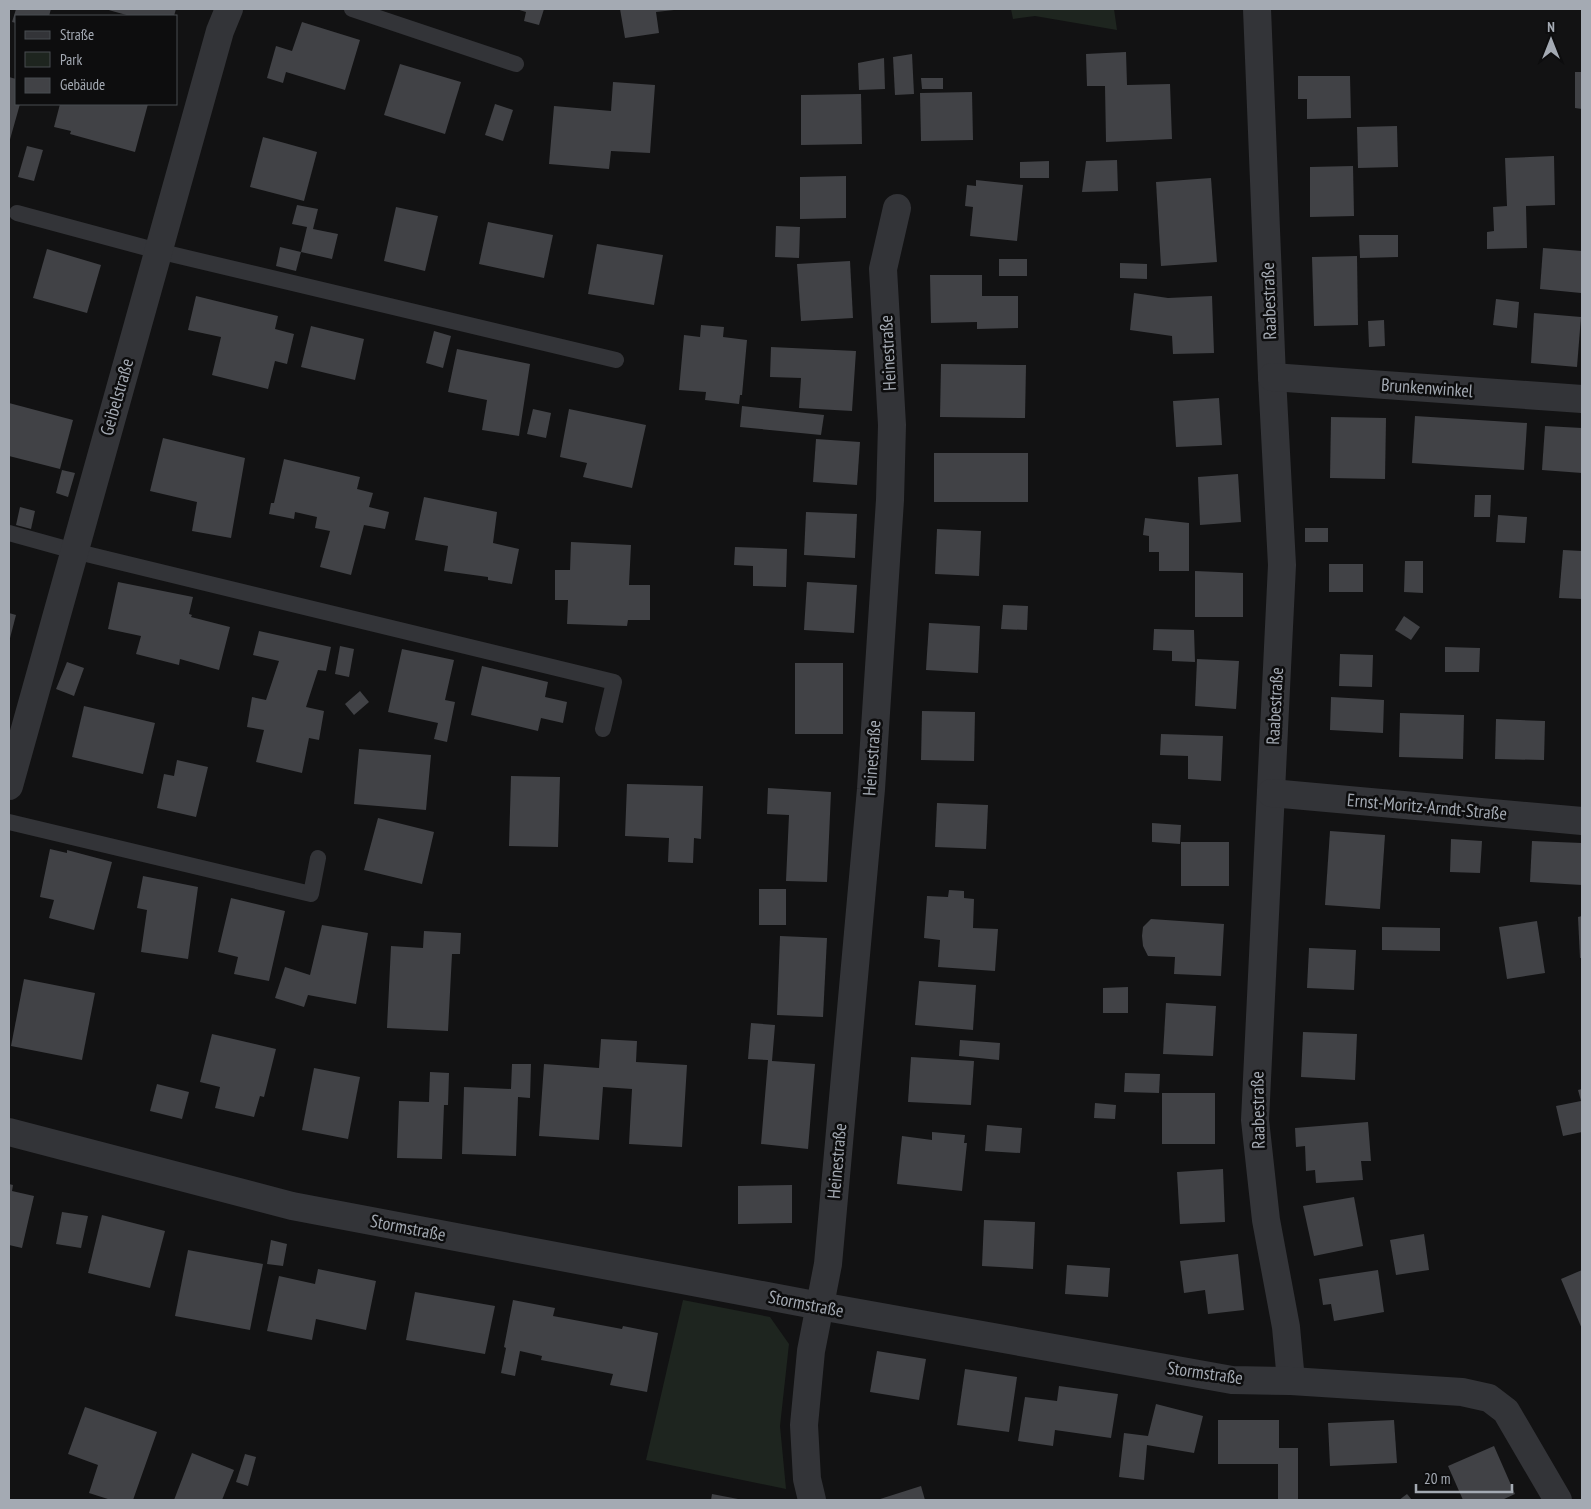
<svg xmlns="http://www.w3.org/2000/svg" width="1591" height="1509" viewBox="0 0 1591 1509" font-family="'PT Sans Narrow',sans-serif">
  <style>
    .green { fill: #1e251f }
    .building { fill: #414246 }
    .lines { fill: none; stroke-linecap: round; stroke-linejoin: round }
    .lane { stroke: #333438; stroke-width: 16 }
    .street { stroke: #333438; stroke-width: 28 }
    .labels { text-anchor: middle; stroke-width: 5; stroke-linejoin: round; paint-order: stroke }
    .street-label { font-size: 18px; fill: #a4aab3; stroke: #0d0d0e }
  </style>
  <rect width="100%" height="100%" fill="#121213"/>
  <!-- green -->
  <g class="green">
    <polygon points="1011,9 1114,9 1117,30 1035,16 1013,19"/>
    <polygon points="683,1300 770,1317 789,1344 780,1426 786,1489 646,1460"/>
  </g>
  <!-- building -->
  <g class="building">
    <polygon points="16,9 51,9 49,16 16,16 16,23 12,22"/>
    <polygon points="105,9 176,9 174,16 130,16"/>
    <polygon points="516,9 544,9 539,25 524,21 526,12"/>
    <polygon points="620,9 674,9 674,10 656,12 659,33 625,38"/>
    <polygon points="302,22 360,40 345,90 286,72 283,83 267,78 276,46 292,51"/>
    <polygon points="1126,52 1127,85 1170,84 1172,139 1106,142 1105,86 1087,86 1086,54"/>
    <polygon points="912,54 914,94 895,95 893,57"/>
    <polygon points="884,58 885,89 859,90 858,63"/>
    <polygon points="400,64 461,82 445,134 384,115"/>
    <polygon points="1575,72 1582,72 1582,109 1575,108"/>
    <polygon points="1298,76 1350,76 1351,118 1307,119 1307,99 1298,99"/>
    <polygon points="9,77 16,79 16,104 20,104 9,143"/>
    <polygon points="921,78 943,78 943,89 922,89"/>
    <polygon points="613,82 655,85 650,153 611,151 609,169 549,164 554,106 611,111"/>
    <polygon points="972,92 973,140 921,141 920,93"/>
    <polygon points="861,94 862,144 801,145 801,95"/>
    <polygon points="60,104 148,104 135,152 70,134 71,131 54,127"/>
    <polygon points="495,104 513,110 503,141 485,135"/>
    <polygon points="1397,126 1398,167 1358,168 1357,127"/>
    <polygon points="263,137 317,152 304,201 250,187"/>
    <polygon points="27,146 43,150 34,181 18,177"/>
    <polygon points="1554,156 1555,205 1526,206 1527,248 1487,249 1487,232 1494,231 1493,207 1507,206 1505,158"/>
    <polygon points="1117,160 1118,191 1082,192 1086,161"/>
    <polygon points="1049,161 1049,178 1020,178 1020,162"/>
    <polygon points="1353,166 1354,216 1310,217 1310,167"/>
    <polygon points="846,176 846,218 800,219 800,177"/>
    <polygon points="1211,178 1217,262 1161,266 1156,182"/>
    <polygon points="976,180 1023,185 1017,241 970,236 973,207 965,206 967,185 976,186"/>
    <polygon points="297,205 318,209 313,229 338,234 332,259 301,252 307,227 292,224"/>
    <polygon points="396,207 438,216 425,271 384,261"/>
    <polygon points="488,222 553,235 544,278 479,264"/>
    <polygon points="776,226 800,227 799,258 775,257"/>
    <polygon points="1359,235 1398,235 1398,257 1360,258"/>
    <polygon points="597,244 663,255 654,305 588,294"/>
    <polygon points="280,247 301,252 296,271 276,266"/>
    <polygon points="1543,248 1582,251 1581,293 1540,289"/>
    <polygon points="47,249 101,265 87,313 33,298"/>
    <polygon points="1357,256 1358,325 1314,326 1312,257"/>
    <rect x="999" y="259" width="28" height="17"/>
    <polygon points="850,261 853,318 801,321 797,264"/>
    <polygon points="1120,263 1147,264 1147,279 1120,278"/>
    <polygon points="930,275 982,275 982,296 1018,296 1018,328 977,329 977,322 931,323"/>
    <polygon points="1134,293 1168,298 1212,296 1214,353 1173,354 1172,336 1130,330"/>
    <polygon points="196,296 278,316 275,329 294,334 287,364 275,361 268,389 212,375 221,337 188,330"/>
    <polygon points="1496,299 1519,302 1517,328 1493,325"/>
    <polygon points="1534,313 1581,317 1577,367 1531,363"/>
    <polygon points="1384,320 1385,346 1369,347 1368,321"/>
    <polygon points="701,325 724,327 723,337 747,340 742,395 740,395 739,404 705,400 706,392 679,390 684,335 700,337"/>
    <polygon points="311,326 364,339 355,380 301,367"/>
    <polygon points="434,331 451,336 443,368 426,363"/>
    <polygon points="771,347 856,351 852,411 799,408 801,378 770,377"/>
    <polygon points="457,349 530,364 519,436 482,430 487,400 448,392"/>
    <polygon points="941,364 1026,365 1025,418 940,417"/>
    <polygon points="1219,398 1222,445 1176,447 1173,401"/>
    <polygon points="9,403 73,420 60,469 9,456"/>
    <polygon points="742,406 824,415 821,435 740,427"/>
    <polygon points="533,409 551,413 546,438 527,434"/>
    <polygon points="569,409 646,425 632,488 583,477 587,463 560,457"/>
    <polygon points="1415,416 1527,423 1524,470 1412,463"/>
    <polygon points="1331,417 1386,418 1385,479 1330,478"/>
    <polygon points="1545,426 1582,428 1582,473 1542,470"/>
    <polygon points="163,438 245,458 231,538 192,531 197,502 150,491"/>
    <polygon points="816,439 860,442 857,485 813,482"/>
    <rect x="934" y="453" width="94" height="49"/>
    <polygon points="284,459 360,477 357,489 373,493 369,507 389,512 385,529 364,525 351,575 320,567 330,531 315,528 317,517 295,512 294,519 269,514 271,503 274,503"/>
    <polygon points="62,470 75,473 68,497 56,493"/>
    <polygon points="1238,474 1241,522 1200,525 1198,477"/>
    <polygon points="1475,495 1491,495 1490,517 1474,517"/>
    <polygon points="424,497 497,512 493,543 519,549 512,584 488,580 488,577 444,571 448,546 415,540"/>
    <polygon points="20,507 35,511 31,529 16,525"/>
    <polygon points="806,512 857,514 855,558 804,555"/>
    <polygon points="1498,515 1527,517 1525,543 1496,542"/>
    <polygon points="1145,518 1189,523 1189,571 1159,571 1159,552 1149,552 1149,536 1143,535"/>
    <rect x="1305" y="528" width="23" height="14"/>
    <polygon points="937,529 981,531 979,576 935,574"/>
    <polygon points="571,542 631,545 629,585 650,585 650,620 628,620 627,626 567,624 568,600 555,600 555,570 570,570"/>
    <polygon points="735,547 787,549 786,587 753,586 753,566 734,565"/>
    <polygon points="1563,550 1582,551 1582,599 1559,598"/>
    <polygon points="1405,561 1423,561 1423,593 1404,592"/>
    <rect x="1329" y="564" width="34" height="28"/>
    <polygon points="1195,571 1243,573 1243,617 1195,617"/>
    <polygon points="118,582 193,597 189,614 192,615 191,617 230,627 219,670 180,659 179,665 136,654 141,636 108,629"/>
    <polygon points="807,582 857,585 854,633 804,630"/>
    <polygon points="1003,605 1028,606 1027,630 1001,629"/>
    <polygon points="9,613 16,615 9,642"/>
    <polygon points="1404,616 1420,627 1411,640 1395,630"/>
    <polygon points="929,623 980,626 978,673 926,670"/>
    <polygon points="1154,629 1194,630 1195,662 1172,661 1172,651 1153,650"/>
    <polygon points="259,631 331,647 326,671 318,670 306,707 324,711 319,740 309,738 302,773 256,762 264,730 247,727 252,697 266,700 279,661 253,655"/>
    <polygon points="340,646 354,649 349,677 335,674"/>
    <polygon points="1445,647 1480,648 1479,672 1445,672"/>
    <polygon points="402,649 454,660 445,700 455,702 447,742 434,739 438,723 388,712"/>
    <polygon points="1340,654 1373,655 1372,687 1339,686"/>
    <polygon points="1197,659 1239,661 1236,709 1195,706"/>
    <polygon points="67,662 84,668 74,696 56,689"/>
    <rect x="795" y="663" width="48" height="71"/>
    <polygon points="482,666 548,682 545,697 567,702 563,723 541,718 538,731 471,715"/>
    <polygon points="360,691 369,702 354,715 345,704"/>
    <polygon points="1331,697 1384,700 1383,733 1330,730"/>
    <polygon points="84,706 155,723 143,774 72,757"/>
    <polygon points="922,711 975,712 974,761 921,760"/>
    <polygon points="1400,713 1464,715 1463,759 1399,757"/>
    <polygon points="1496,719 1545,721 1544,760 1495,759"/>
    <polygon points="1161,734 1223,736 1221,781 1188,779 1188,756 1160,755"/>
    <polygon points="359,749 431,755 426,810 354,804"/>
    <polygon points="177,760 208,767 196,817 157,808 164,774 174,776"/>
    <polygon points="511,776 560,777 558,847 509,846"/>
    <polygon points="627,784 703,786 701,839 694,838 693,863 668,862 669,838 625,836"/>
    <polygon points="768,788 831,792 827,882 786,881 789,815 767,814"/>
    <polygon points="937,803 988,805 986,849 935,847"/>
    <polygon points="378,818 434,832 422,884 364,870"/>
    <polygon points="1152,823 1181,825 1180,844 1152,842"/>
    <polygon points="1330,831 1385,835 1380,909 1325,905"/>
    <polygon points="1451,839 1482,841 1480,873 1450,872"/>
    <polygon points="1532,841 1582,843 1582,885 1530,882"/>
    <rect x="1181" y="842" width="48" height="44"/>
    <polygon points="50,849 67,853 67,850 112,862 94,930 49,918 54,900 40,897"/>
    <polygon points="143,876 198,887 188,959 141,952 147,910 137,908"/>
    <rect x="759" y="889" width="27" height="36"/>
    <polygon points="949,890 964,891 964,898 974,899 973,928 998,929 995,971 938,967 940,940 924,938 927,896 948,897"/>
    <polygon points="231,898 285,911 269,981 234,974 238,957 218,952"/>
    <polygon points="1582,916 1582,958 1580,958 1578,917"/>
    <polygon points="1151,919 1224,924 1221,976 1174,974 1175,957 1148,956 1143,946 1142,936 1143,927"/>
    <polygon points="1537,921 1545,973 1507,979 1499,927"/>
    <polygon points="322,925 368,933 356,1004 308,995 304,1007 275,998 285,967 310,975"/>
    <polygon points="1382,927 1440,928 1440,951 1382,950"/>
    <polygon points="424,931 461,933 460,954 452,954 448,1031 387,1028 391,946 423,948"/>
    <polygon points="780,936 827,938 823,1017 777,1015"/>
    <polygon points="1309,948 1356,950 1354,990 1307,988"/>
    <polygon points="24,979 95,993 82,1060 11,1046"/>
    <polygon points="919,981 976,985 973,1030 915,1025"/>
    <polygon points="1128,987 1128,1013 1103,1013 1103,988"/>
    <polygon points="1166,1003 1216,1006 1213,1056 1163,1054"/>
    <polygon points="751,1023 775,1025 772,1061 815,1064 808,1149 761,1144 768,1060 748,1059"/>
    <polygon points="1303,1032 1357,1034 1355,1080 1301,1077"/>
    <polygon points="212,1034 276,1049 264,1097 260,1096 254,1117 215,1108 220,1087 200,1082"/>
    <polygon points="601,1039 637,1041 636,1062 687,1065 682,1147 629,1144 632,1089 603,1087 599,1140 539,1136 544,1064 599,1068"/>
    <polygon points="960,1040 1000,1043 999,1060 959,1056"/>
    <polygon points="911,1057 974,1061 971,1105 908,1102"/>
    <polygon points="512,1064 531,1064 530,1098 518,1097 516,1156 462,1154 464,1087 511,1089"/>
    <polygon points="314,1068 360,1077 348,1139 302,1130"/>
    <polygon points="430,1072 449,1073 448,1105 444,1105 442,1159 397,1158 399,1101 429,1102"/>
    <polygon points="1125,1073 1160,1074 1159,1093 1124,1092"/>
    <polygon points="157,1084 189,1092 182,1119 150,1111"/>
    <polygon points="1582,1089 1582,1132 1563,1136 1556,1106 1581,1101 1578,1090"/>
    <rect x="1162" y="1093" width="53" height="51"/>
    <polygon points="1095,1103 1116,1105 1115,1119 1094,1118"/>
    <polygon points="1368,1122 1371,1161 1361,1161 1363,1180 1316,1183 1315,1170 1306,1171 1305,1146 1296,1147 1295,1128"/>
    <polygon points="987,1125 1022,1128 1020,1153 985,1151"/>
    <polygon points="932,1132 965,1135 964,1143 967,1143 962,1191 897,1184 902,1136 932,1140"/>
    <polygon points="1223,1169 1225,1222 1180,1224 1177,1172"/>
    <polygon points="9,1184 13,1185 12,1191 34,1196 22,1248 9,1245"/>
    <polygon points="792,1185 792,1223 738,1224 738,1186"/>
    <polygon points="1354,1197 1363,1246 1314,1256 1303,1206"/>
    <polygon points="62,1212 88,1216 81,1248 56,1244"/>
    <polygon points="102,1215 165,1231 150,1288 88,1273"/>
    <polygon points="984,1220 1035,1222 1033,1269 982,1266"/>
    <polygon points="1424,1234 1429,1270 1396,1275 1390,1240"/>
    <polygon points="271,1240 287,1244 283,1266 267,1264"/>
    <polygon points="188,1250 263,1264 250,1330 175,1316"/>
    <polygon points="1238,1254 1244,1310 1208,1314 1205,1290 1184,1293 1180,1261"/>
    <polygon points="1067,1265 1110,1268 1108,1297 1065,1294"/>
    <polygon points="318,1269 376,1281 366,1330 316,1319 312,1340 267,1331 279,1276 315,1284"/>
    <polygon points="1378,1270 1384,1312 1334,1321 1331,1304 1323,1305 1319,1279"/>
    <polygon points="1582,1270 1582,1329 1561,1279"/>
    <polygon points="415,1292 495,1306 485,1354 406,1340"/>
    <polygon points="513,1300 555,1308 553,1316 622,1329 623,1326 658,1333 647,1392 610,1385 613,1374 541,1360 542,1356 520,1351 515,1376 501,1373 506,1348 504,1347"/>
    <polygon points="877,1351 926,1359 919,1400 870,1392"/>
    <polygon points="965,1369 1017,1377 1009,1432 957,1425"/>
    <polygon points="1059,1386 1118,1394 1111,1438 1055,1430 1053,1446 1018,1441 1025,1397 1057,1401"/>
    <polygon points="1156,1404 1203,1416 1194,1453 1147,1445 1144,1480 1119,1477 1124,1433 1148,1436"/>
    <polygon points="85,1407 157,1432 133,1500 111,1500 89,1493 98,1465 68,1454"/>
    <polygon points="1218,1420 1279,1420 1279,1448 1298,1448 1298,1500 1278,1500 1278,1464 1218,1464"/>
    <polygon points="1394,1420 1397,1463 1330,1466 1328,1423"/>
    <polygon points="1494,1446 1515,1494 1502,1500 1463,1500 1448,1466"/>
    <polygon points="192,1453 234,1470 222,1500 174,1500"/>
    <polygon points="245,1454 256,1457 248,1486 236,1482"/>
    <polygon points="921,1486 925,1500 877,1500"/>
    <polygon points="712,1494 738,1499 738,1500 711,1500"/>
    <polygon points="1407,1494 1412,1500 1399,1500"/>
  </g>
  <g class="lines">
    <!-- lane -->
    <g class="lane">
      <polyline points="352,9 516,64"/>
      <polyline points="17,213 158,251 616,360"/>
      <polyline points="9,533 74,551 614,682 603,729"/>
      <polyline points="9,822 311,894 318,858"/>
    </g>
    <!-- street -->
    <g class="street">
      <polyline points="1257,9 1272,377 1282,565 1255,1120 1266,1220 1286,1327 1291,1381"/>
      <polyline points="1272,377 1582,399"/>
      <polyline points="9,786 220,31 229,9"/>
      <polyline points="1271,793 1582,821"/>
      <polyline points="9,1132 292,1206 820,1306 1232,1380 1291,1381 1462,1392 1489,1398 1506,1411 1558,1500"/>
      <polyline points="812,1500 807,1479 804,1425 811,1351 828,1264 871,789 890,500 892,425 883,269 897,208"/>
    </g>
  </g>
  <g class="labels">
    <!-- street labels -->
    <g class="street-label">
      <text transform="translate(1269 301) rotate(-92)" y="6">Raabestraße</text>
      <text transform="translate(888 353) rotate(-93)" y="6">Heinestraße</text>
      <text transform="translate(1427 388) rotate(4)" y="6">Brunkenwinkel</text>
      <text transform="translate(117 397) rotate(-74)" y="6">Geibelstraße</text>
      <text transform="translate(1275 706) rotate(-87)" y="6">Raabestraße</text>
      <text transform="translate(872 758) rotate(-86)" y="6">Heinestraße</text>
      <text transform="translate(1427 807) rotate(5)" y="6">Ernst-Moritz-Arndt-Straße</text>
      <text transform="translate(1258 1110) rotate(-91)" y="6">Raabestraße</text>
      <text transform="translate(837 1161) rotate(-85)" y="6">Heinestraße</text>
      <text transform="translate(408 1228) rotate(11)" y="6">Stormstraße</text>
      <text transform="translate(806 1304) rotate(11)" y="6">Stormstraße</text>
      <text transform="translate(1205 1373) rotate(8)" y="6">Stormstraße</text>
    </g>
  </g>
  <!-- border -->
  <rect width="1591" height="1509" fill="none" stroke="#a4aab3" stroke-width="20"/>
  <!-- legend -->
  <rect x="15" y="15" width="162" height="90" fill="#0d0d0e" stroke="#494c50"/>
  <rect x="25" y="31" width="25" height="8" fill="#333438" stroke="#494c50"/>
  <text x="60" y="40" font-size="15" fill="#a4aab3">Straße</text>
  <rect x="25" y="52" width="25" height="15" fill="#1e251f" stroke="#494c50"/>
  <text x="60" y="65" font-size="15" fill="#a4aab3">Park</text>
  <rect x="25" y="78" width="25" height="15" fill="#414246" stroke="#494c50"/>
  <text x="60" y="90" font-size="15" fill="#a4aab3">Gebäude</text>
  <!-- north arrow -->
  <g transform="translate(1551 40)" stroke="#0d0d0e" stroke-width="4" paint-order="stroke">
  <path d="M0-4L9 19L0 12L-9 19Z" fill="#a4aab3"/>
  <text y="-8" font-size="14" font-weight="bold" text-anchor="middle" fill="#a4aab3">N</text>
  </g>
  <!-- scale -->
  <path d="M1416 1484v8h96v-8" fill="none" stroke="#a4aab3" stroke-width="2.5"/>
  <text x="1424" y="1484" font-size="15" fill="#a4aab3" stroke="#0d0d0e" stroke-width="4" paint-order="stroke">20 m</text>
</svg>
